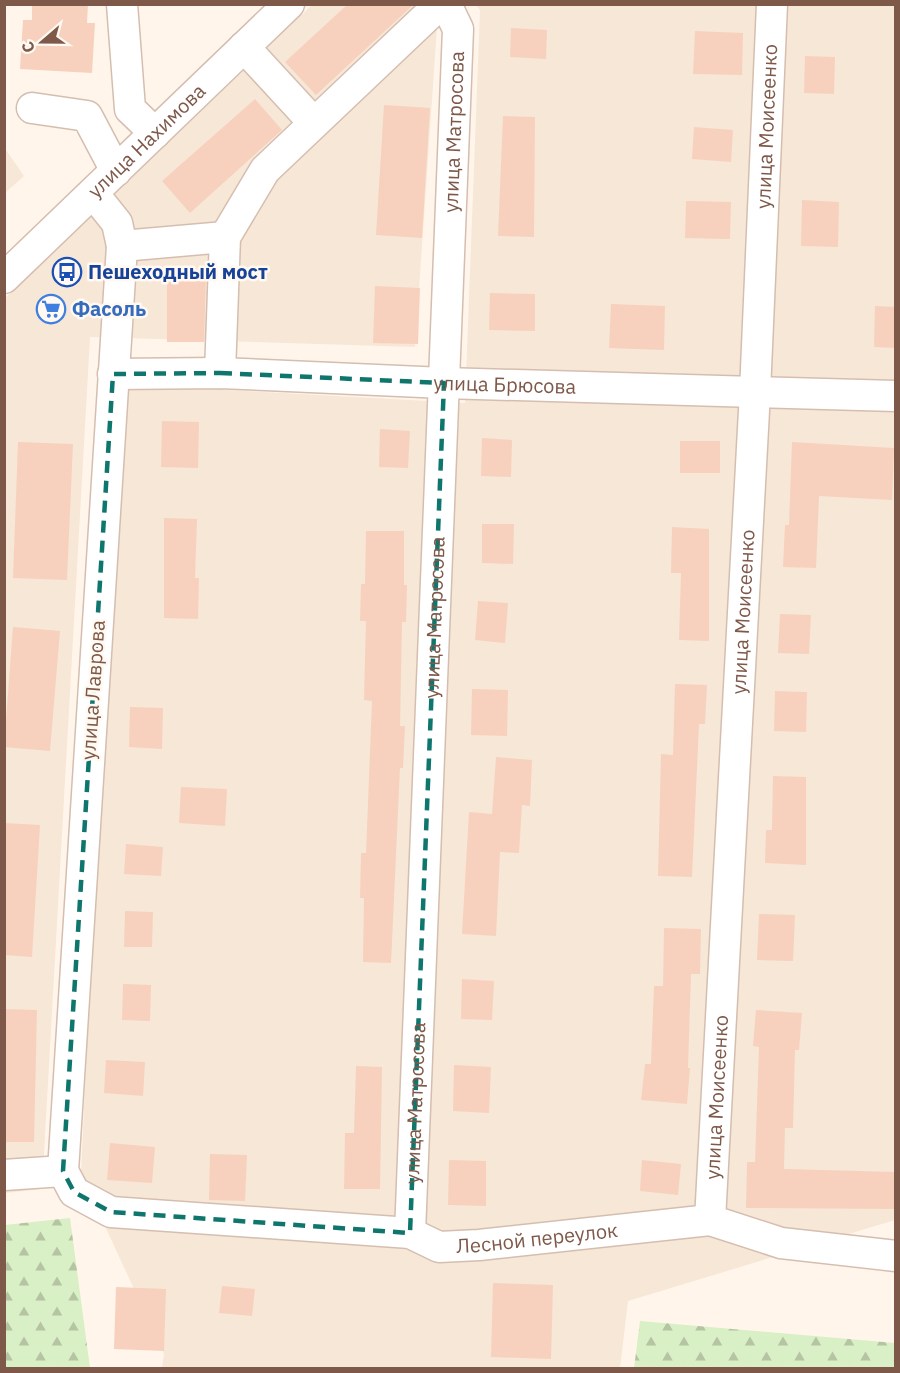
<svg xmlns="http://www.w3.org/2000/svg" width="900" height="1373" viewBox="0 0 900 1373" font-family="'IBM Plex Sans',sans-serif">
  <style>
    .residential { fill: #f7e7d7 }
    .forest { fill: url(#forest-firs) }
    .building { fill: #f7d1be }
    .lines { fill: none; stroke-linecap: round; stroke-linejoin: round }
    .minor-casing { stroke: #d5beb0; stroke-width: 33 }
    .minor { stroke: #fff; stroke-width: 30 }
    .marked { fill: none; stroke: #0f766e; stroke-width: 4.5; stroke-dasharray: 12 8; stroke-linejoin: round }
    .labels { text-anchor: middle; stroke-width: 5; stroke-linejoin: round; paint-order: stroke }
    .street-label { font-size: 20px; fill: #7e5849; stroke: #fff9f2 }
    .transit-label { font-size: 20px; font-weight: bold; fill: #164399; stroke: #fff9f2; text-anchor: start }
    .shop-label { font-size: 20px; font-weight: bold; fill: #366cbe; stroke: #fff9f2; text-anchor: start }
  </style>
  <defs>
    <pattern id="forest-firs" width="22" height="20" patternUnits="userSpaceOnUse" patternTransform="scale(1.5)"><rect width="22" height="20" fill="#d9efc5"/><path d="M5 1l3.5 6h-7zM16 11l3.5 6h-7z" fill="#b5c4a2"/></pattern>
  </defs>
  <rect width="100%" height="100%" fill="#fff5ea"/>
  <!-- residential -->
  <g class="residential">
    <polygon points="312,5 418,5 437,27 415,347 90,337 42,1189 5,1193 5,298"/>
    <polygon points="476,5 895,5 895,1220 628,1301 620,1368 162,1368 164,1354 81,1174 117,384 465,403 480,10"/>
    <polygon points="4,147 24,176 5,193 4,193"/>
  </g>
  <!-- forest -->
  <g class="forest">
    <polygon points="70,1218 90,1368 5,1368 5,1225"/>
    <polygon points="640,1321 895,1343 895,1368 634,1368"/>
  </g>
  <!-- building -->
  <g class="building">
    <polygon points="32,4 88,4 87,23 95,23 92,73 20,69 23,20 32,20"/>
    <polygon points="348,4 414,4 316,95 285,62"/>
    <polygon points="511,28 547,30 546,59 510,57"/>
    <polygon points="695,31 743,33 742,75 693,74"/>
    <polygon points="805,56 835,57 834,94 804,93"/>
    <polygon points="255,99 282,130 190,213 162,181"/>
    <polygon points="384,105 430,108 422,238 376,235"/>
    <polygon points="503,116 535,117 534,237 498,236"/>
    <polygon points="694,127 733,130 731,162 692,159"/>
    <polygon points="802,200 839,202 838,247 801,246"/>
    <polygon points="686,201 731,202 730,239 685,238"/>
    <polygon points="167,276 206,276 204,342 167,342"/>
    <polygon points="375,286 420,288 418,344 373,343"/>
    <polygon points="490,293 535,294 535,331 489,330"/>
    <polygon points="611,304 665,306 664,350 609,348"/>
    <polygon points="875,306 896,307 896,348 874,347"/>
    <polygon points="162,421 199,422 198,468 161,467"/>
    <polygon points="380,429 410,431 408,468 379,467"/>
    <polygon points="482,438 512,440 511,477 481,476"/>
    <rect x="680" y="441" width="40" height="32"/>
    <polygon points="18,442 73,444 67,580 13,578"/>
    <polygon points="792,442 894,448 892,500 819,496 816,568 783,567 785,525 789,525"/>
    <polygon points="164,518 197,519 195,578 199,578 198,619 164,618"/>
    <polygon points="482,524 514,524 513,564 482,563"/>
    <polygon points="672,527 709,529 709,641 679,640 681,573 671,573"/>
    <polygon points="366,531 404,531 404,585 407,585 406,622 402,622 400,726 405,726 403,768 400,768 391,963 363,962 364,898 360,898 361,853 366,853 372,701 364,700 366,621 360,621 361,584 365,584"/>
    <polygon points="478,601 508,603 505,643 475,640"/>
    <polygon points="780,614 811,615 809,654 778,653"/>
    <polygon points="13,627 60,631 50,751 4,747"/>
    <polygon points="675,684 707,685 705,724 699,724 692,877 658,876 661,754 673,755"/>
    <polygon points="472,689 508,690 507,736 471,735"/>
    <polygon points="775,691 807,692 806,732 774,731"/>
    <polygon points="130,707 163,708 162,749 129,747"/>
    <polygon points="496,757 532,760 530,806 522,805 519,853 500,852 496,936 462,934 469,812 492,814"/>
    <polygon points="773,776 806,777 806,865 765,863 766,830 772,830"/>
    <polygon points="181,787 227,789 225,826 179,823"/>
    <polygon points="4,823 40,825 32,957 4,955"/>
    <polygon points="126,844 163,847 161,876 124,874"/>
    <polygon points="125,911 153,912 152,947 124,947"/>
    <polygon points="759,914 795,915 793,961 757,960"/>
    <polygon points="664,928 701,929 700,974 691,974 688,1068 690,1068 687,1104 641,1100 645,1064 651,1064 654,986 663,986"/>
    <polygon points="462,979 494,981 492,1020 461,1019"/>
    <polygon points="123,984 151,985 150,1021 122,1020"/>
    <polygon points="4,1009 37,1010 34,1142 4,1142"/>
    <polygon points="756,1010 802,1013 799,1050 795,1050 793,1128 785,1128 784,1169 896,1172 896,1209 746,1208 747,1162 755,1162 759,1047 753,1046"/>
    <polygon points="106,1060 145,1062 143,1096 104,1093"/>
    <polygon points="454,1065 491,1067 489,1113 453,1111"/>
    <polygon points="356,1066 382,1067 380,1189 344,1189 345,1133 354,1133"/>
    <polygon points="110,1143 155,1147 152,1183 107,1180"/>
    <polygon points="210,1154 247,1155 245,1201 209,1200"/>
    <polygon points="449,1160 486,1161 486,1206 448,1205"/>
    <polygon points="642,1160 681,1164 678,1195 640,1191"/>
    <polygon points="493,1283 553,1285 551,1359 491,1357"/>
    <polygon points="222,1286 255,1289 252,1316 219,1313"/>
    <polygon points="116,1287 166,1289 164,1351 114,1349"/>
  </g>
  <g class="lines">
    <!-- minor casing -->
    <g class="minor-casing">
      <g id="minor">
        <polyline points="122,4 130,109 155,133"/>
        <polyline points="244,47 314,123"/>
        <polyline points="32,108 87,116 116,171"/>
        <path id="s1" d="M 93,193 L 117,223 L 122,246 L 63,1171 L 74,1192 L 111,1212 L 410,1233 L 439,1247 L 479,1245 L 710,1220 L 781,1243 L 896,1256"/>
        <polyline points="122,246 225,237"/>
        <path id="s2" d="M 4,278 L 289,4"/>
        <polyline points="220,373 225,237 265,170 440,4"/>
        <path id="s3" d="M 113,374 L 220,373 L 444,383 L 896,396"/>
        <polyline points="4,1175 63,1171"/>
        <path id="s4" d="M 710,1220 L 755,392 L 772,4"/>
        <path id="s5" d="M 410,1233 L 458,29 L 446,4"/>
      </g>
    </g>
    <!-- minor -->
    <use href="#minor" class="minor"/>
  </g>
  <!-- marked area -->
  <path class="marked" d="M 220,373 L 444,383 L 410,1233 L 111,1212 L 74,1192 L 63,1171 L 113,374 Z"/>
  <!-- icons -->
  <defs>
    <g id="bus-ring" transform="scale(1.5)"><circle r="9.5" fill="#fff9f2" stroke="#1a4fb4" stroke-width="1.5"/><path d="M-5-6H5V4H4V6H2V4H-2V6H-4V4H-5ZM-3.5-4V0h7V-4ZM-3.5 1.2v1.5H-2V1.2ZM2 1.2v1.5H3.5V1.2Z" fill="#1a4fb4"/></g>
    <g id="supermarket-ring" transform="scale(1.5)"><circle r="9.5" fill="#fff9f2" stroke="#3f7fe0" stroke-width="1.5"/><path d="M-6-5.5h2.5l.6 2H6L4.5 2H-2.5L-4.4-4H-6ZM-1.5 3.2a1.3 1.3 0 1 0 .1 0ZM3 3.2a1.3 1.3 0 1 0 .1 0Z" fill="#3f7fe0"/></g>
  </defs>
  <g fill-rule="evenodd">
    <use href="#bus-ring" x="67" y="272"/>
    <use href="#supermarket-ring" x="51" y="309"/>
  </g>
  <g class="labels">
    <!-- street labels -->
    <g class="street-label">
      <text dy="7" stroke="none"><textPath href="#s4" startOffset="1095">улица Моисеенко</textPath></text>
      <text dy="7" stroke="none"><textPath href="#s5" startOffset="1102">улица Матросова</textPath></text>
      <text dy="7" stroke="none"><textPath href="#s2" startOffset="198">улица Нахимова</textPath></text>
      <text dy="7" stroke="none"><textPath href="#s3" startOffset="392">улица Брюсова</textPath></text>
      <text dy="7" stroke="none"><textPath href="#s4" startOffset="609">улица Моисеенко</textPath></text>
      <text dy="7" stroke="none"><textPath href="#s5" startOffset="616">улица Матросова</textPath></text>
      <text transform="translate(93 690) rotate(-86)" y="7">улица Лаврова</text>
      <text dy="7" stroke="none"><textPath href="#s4" startOffset="123">улица Моисеенко</textPath></text>
      <text dy="7" stroke="none"><textPath href="#s5" startOffset="130">улица Матросова</textPath></text>
      <text dy="7" stroke="none"><textPath href="#s1" startOffset="1485">Лесной переулок</textPath></text>
    </g>
    <!-- transit labels -->
    <g class="transit-label">
      <text x="88" y="279">Пешеходный мост</text>
    </g>
    <!-- shop labels -->
    <g class="shop-label">
      <text x="72" y="316">Фасоль</text>
    </g>
  </g>
  <!-- border -->
  <rect width="900" height="1373" fill="none" stroke="#7e5849" stroke-width="12"/>
  <!-- north arrow -->
  <g transform="translate(42 42) rotate(250)" stroke="#fff9f2" stroke-width="4.5" paint-order="stroke">
  <path d="M0-4.5L10 22L0 15L-10 22Z" fill="#7e5849"/>
  <text y="-9" font-size="16" font-weight="bold" text-anchor="middle" fill="#7e5849">С</text>
  </g>
</svg>
